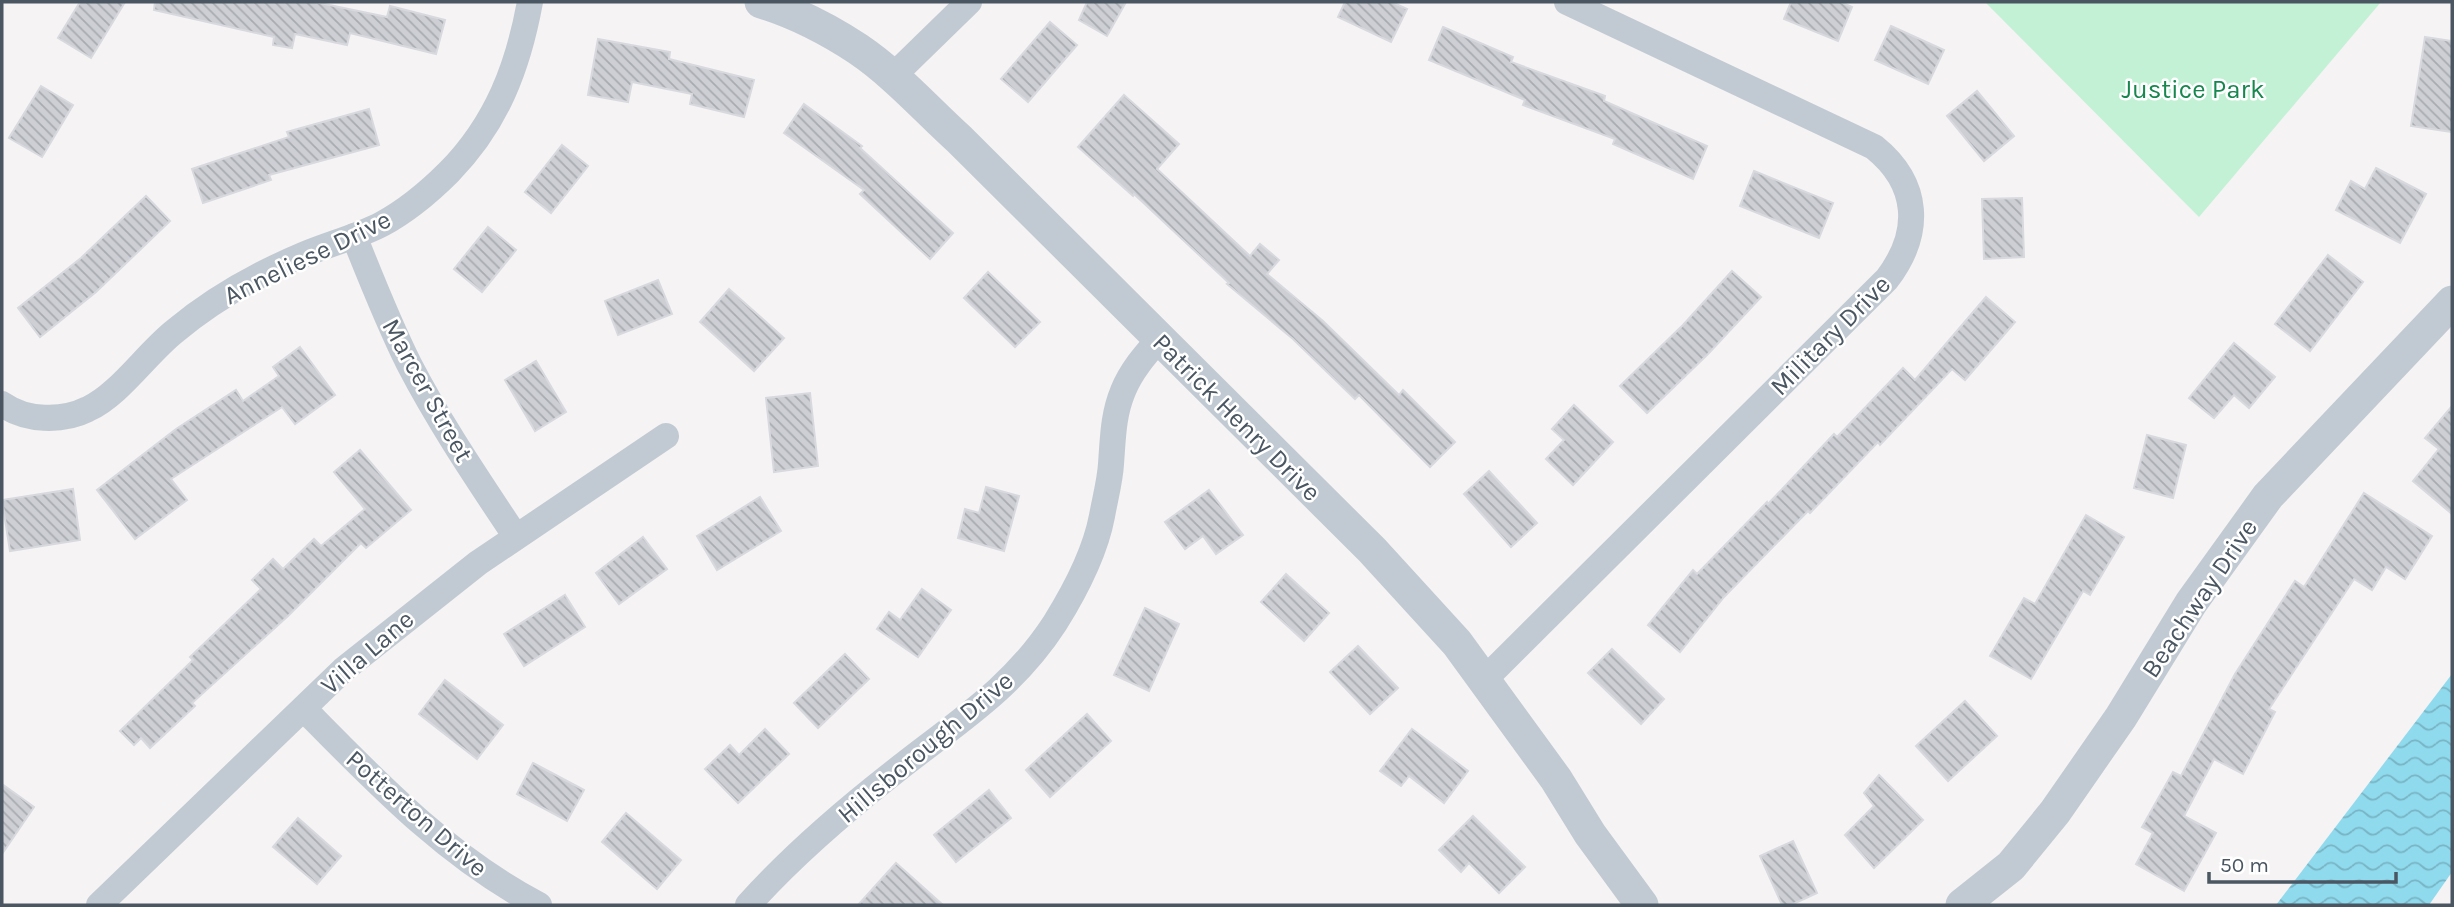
<svg xmlns="http://www.w3.org/2000/svg" width="2454" height="907" viewBox="0 0 2454 907" font-family="Karla,sans-serif">
  <style>
    .green { fill: #c3f1d5 }
    .water { fill: url(#water-waves) }
    .building { fill: url(#building-back-hatch); stroke: #d7d9de; stroke-width: 2 }
    .lines { fill: none; stroke-linecap: round; stroke-linejoin: round }
    .minor { stroke: #c1cad2; stroke-width: 26 }
    .tertiary { stroke: #c1cad2; stroke-width: 33 }
    .labels { text-anchor: middle; stroke-width: 5; stroke-linejoin: round; paint-order: stroke }
    .park-label { font-size: 26px; fill: #17864f; stroke: #fff }
    .street-label { font-size: 26px; fill: #4a5661; stroke: #fff }
  </style>
  <defs>
    <pattern id="water-waves" width="16" height="10" patternUnits="userSpaceOnUse" patternTransform="scale(1.75)"><rect width="16" height="10" fill="#90daee"/><path d="M0 5q4-4 8 0t8 0" fill="none" stroke="#78b4c4"/></pattern>
    <pattern id="building-back-hatch" width="6" height="6" patternUnits="userSpaceOnUse" patternTransform="scale(1.75)"><rect width="6" height="6" fill="#cdcfd5"/><path d="M-1 5l2 2M0 0l6 6M5-1l2 2" fill="none" stroke="#a8abb0"/></pattern>
  </defs>
  <rect width="100%" height="100%" fill="#f5f3f3"/>
  <!-- green -->
  <polygon class="green" points="1985,2 2381,2 2199,217"/>
  <!-- water -->
  <polygon class="water" points="2452,674 2452,872 2429,905 2276,905"/>
  <!-- building -->
  <g class="building">
    <polygon points="80,2 125,2 91,58 58,38"/>
    <polygon points="155,2 315,2 387,17 390,6 445,20 436,54 350,33 347,45 295,34 292,48 273,45 274,37 154,10"/>
    <polygon points="1087,2 1126,2 1107,36 1079,20"/>
    <polygon points="1345,2 1392,2 1407,9 1391,42 1338,17"/>
    <polygon points="1791,2 1841,2 1852,7 1838,41 1784,19"/>
    <polygon points="1050,22 1077,45 1028,102 1001,79"/>
    <polygon points="1891,26 1944,50 1928,84 1875,60"/>
    <polygon points="1443,27 1513,57 1511,62 1605,96 1604,101 1707,146 1693,179 1613,144 1615,139 1523,105 1525,100 1429,60"/>
    <polygon points="2425,37 2452,41 2452,132 2411,126"/>
    <polygon points="598,39 670,52 669,59 754,80 744,117 690,104 692,94 632,82 628,102 588,95"/>
    <polygon points="41,86 73,105 42,157 9,138"/>
    <polygon points="1977,91 2014,136 1984,161 1947,116"/>
    <polygon points="1124,95 1179,144 1157,169 1250,256 1260,244 1279,260 1267,274 1323,321 1399,395 1403,390 1455,442 1430,467 1359,395 1355,399 1293,339 1227,284 1229,283 1134,194 1133,196 1078,147"/>
    <polygon points="804,104 862,146 860,148 953,233 930,259 860,194 864,190 784,133"/>
    <polygon points="369,109 379,145 269,175 271,180 203,203 192,169 289,137 287,132"/>
    <polygon points="562,145 588,166 551,213 525,192"/>
    <polygon points="2376,168 2426,194 2400,243 2336,210 2351,181 2365,189"/>
    <polygon points="1754,171 1833,203 1819,238 1740,206"/>
    <polygon points="146,196 170,221 96,292 40,337 18,308 81,258"/>
    <polygon points="2022,198 2024,257 1984,259 1982,199"/>
    <polygon points="488,227 516,250 482,292 454,269"/>
    <polygon points="2328,255 2363,282 2310,351 2275,324"/>
    <polygon points="1732,271 1761,297 1708,354 1647,413 1620,386 1683,325"/>
    <polygon points="988,272 1040,322 1015,347 964,298"/>
    <polygon points="658,280 672,314 618,335 605,301"/>
    <polygon points="729,289 784,338 754,371 700,322"/>
    <polygon points="1986,297 2015,322 1965,380 1952,369 1880,445 1878,442 1810,513 1808,511 1724,597 1680,652 1648,625 1693,570 1697,574 1767,502 1768,504 1834,434 1837,437 1903,368 1915,380"/>
    <polygon points="2234,343 2275,377 2249,408 2234,395 2214,418 2189,398"/>
    <polygon points="300,347 335,395 295,424 282,407 171,479 187,500 135,539 97,490 176,429 236,390 243,401 279,376 273,367"/>
    <polygon points="536,361 566,412 535,431 505,380"/>
    <polygon points="810,393 818,466 774,472 766,398"/>
    <polygon points="1574,405 1613,442 1573,485 1546,459 1564,440 1552,429"/>
    <polygon points="2452,406 2452,514 2413,481 2439,449 2425,438"/>
    <polygon points="2147,435 2186,445 2173,498 2134,488"/>
    <polygon points="360,450 411,510 366,548 361,543 288,616 192,703 195,706 150,748 141,738 134,745 120,731 193,660 190,657 261,589 252,580 273,559 283,569 314,539 321,546 365,509 334,472"/>
    <polygon points="1489,471 1537,523 1511,547 1464,494"/>
    <polygon points="986,487 1019,496 1004,551 958,538 965,509 979,513"/>
    <polygon points="73,489 80,540 10,551 2,500"/>
    <polygon points="1209,490 1243,535 1216,554 1203,536 1185,549 1165,522"/>
    <polygon points="2364,493 2432,536 2405,579 2386,567 2372,590 2354,579 2269,709 2275,712 2243,774 2214,759 2184,816 2216,833 2184,891 2136,864 2153,833 2142,827 2173,772 2181,776 2235,674 2295,581 2304,587"/>
    <polygon points="760,497 781,531 717,570 697,536"/>
    <polygon points="2086,515 2124,537 2090,595 2083,591 2031,679 1990,656 2024,598 2035,604"/>
    <polygon points="643,537 667,569 619,604 596,573"/>
    <polygon points="1286,574 1329,613 1304,641 1261,602"/>
    <polygon points="922,589 951,610 918,657 877,629 889,612 900,620"/>
    <polygon points="565,595 585,627 524,666 504,634"/>
    <polygon points="1145,608 1179,624 1149,691 1114,675"/>
    <polygon points="1358,646 1398,688 1370,714 1330,672"/>
    <polygon points="1612,649 1664,699 1641,724 1588,673"/>
    <polygon points="845,654 869,679 818,728 794,703"/>
    <polygon points="445,680 503,725 477,759 419,714"/>
    <polygon points="1965,701 1997,736 1948,781 1916,746"/>
    <polygon points="1087,714 1111,741 1050,797 1026,770"/>
    <polygon points="765,729 789,754 738,803 705,769 730,745 739,755"/>
    <polygon points="1412,729 1468,771 1444,803 1409,776 1401,786 1380,771"/>
    <polygon points="533,763 584,790 567,821 517,794"/>
    <polygon points="1879,775 1923,820 1874,868 1845,835 1874,806 1864,793"/>
    <polygon points="2,784 34,807 2,854"/>
    <polygon points="989,790 1011,818 956,862 934,835"/>
    <polygon points="626,813 681,860 657,889 602,842"/>
    <polygon points="1473,816 1525,867 1499,893 1469,863 1461,872 1439,850"/>
    <polygon points="298,818 341,856 317,884 273,847"/>
    <polygon points="1793,841 1817,893 1791,905 1782,905 1760,856"/>
    <polygon points="896,863 943,905 858,905"/>
  </g>
  <g class="lines">
    <!-- minor -->
    <g class="minor">
      <polyline points="892,77 969,2"/>
      <path d="M 354,236 C 371,279 388,322 409,364 C 440,424 479,481 516,537"/>
      <path d="M 2,404 C 26,421 62,422 88,409 C 119,395 147,353 175,331 C 212,300 258,274 303,255 C 329,244 357,237 382,224 C 406,211 430,191 449,172 C 497,123 518,67 530,2"/>
      <path d="M 1485,679 L 1887,279 C 1922,233 1920,184 1874,147 L 1567,2"/>
      <path d="M 304,709 C 376,782 447,857 539,905"/>
      <polyline points="99,905 343,670 478,563 666,436"/>
      <path d="M 748,905 C 791,857 842,813 893,773 C 954,724 1011,691 1055,623 C 1075,591 1095,553 1102,516 C 1105,499 1110,481 1111,464 C 1113,438 1113,415 1123,391 C 1131,371 1145,355 1159,339"/>
    </g>
    <!-- tertiary -->
    <g class="tertiary">
      <path d="M 761,2 C 794,12 829,30 858,49 C 895,74 926,109 959,139 L 1372,550 L 1457,643 L 1556,779 L 1590,834 L 1642,905"/>
      <polyline points="1962,905 2011,866 2055,812 2121,717 2191,603 2268,496 2452,302"/>
    </g>
  </g>
  <g class="labels">
    <!-- park labels -->
    <g class="park-label">
      <text x="2193" y="98">Justice Park</text>
    </g>
    <!-- street labels -->
    <g class="street-label">
      <text transform="translate(307 257) rotate(-26)" y="9">Anneliese Drive</text>
      <text transform="translate(1830 335) rotate(-45)" y="9">Military Drive</text>
      <text transform="translate(428 390) rotate(61)" y="9">Marcer Street</text>
      <text transform="translate(1237 417) rotate(45)" y="9">Patrick Henry Drive</text>
      <text transform="translate(2199 598) rotate(-56)" y="9">Beachway Drive</text>
      <text transform="translate(367 652) rotate(-41)" y="9">Villa Lane</text>
      <text transform="translate(925 747) rotate(-40)" y="9">Hillsborough Drive</text>
      <text transform="translate(417 813) rotate(41)" y="9">Potterton Drive</text>
    </g>
  </g>
  <!-- border -->
  <rect width="2454" height="907" fill="none" stroke="#4a5661" stroke-width="7"/>
  <!-- scale -->
  <path d="M2209 872v10h187v-10" fill="none" stroke="#4a5661" stroke-width="3.5"/>
  <text x="2220" y="872" font-size="21" fill="#4a5661" stroke="#ffffff" stroke-width="5" paint-order="stroke">50 m</text>
</svg>
